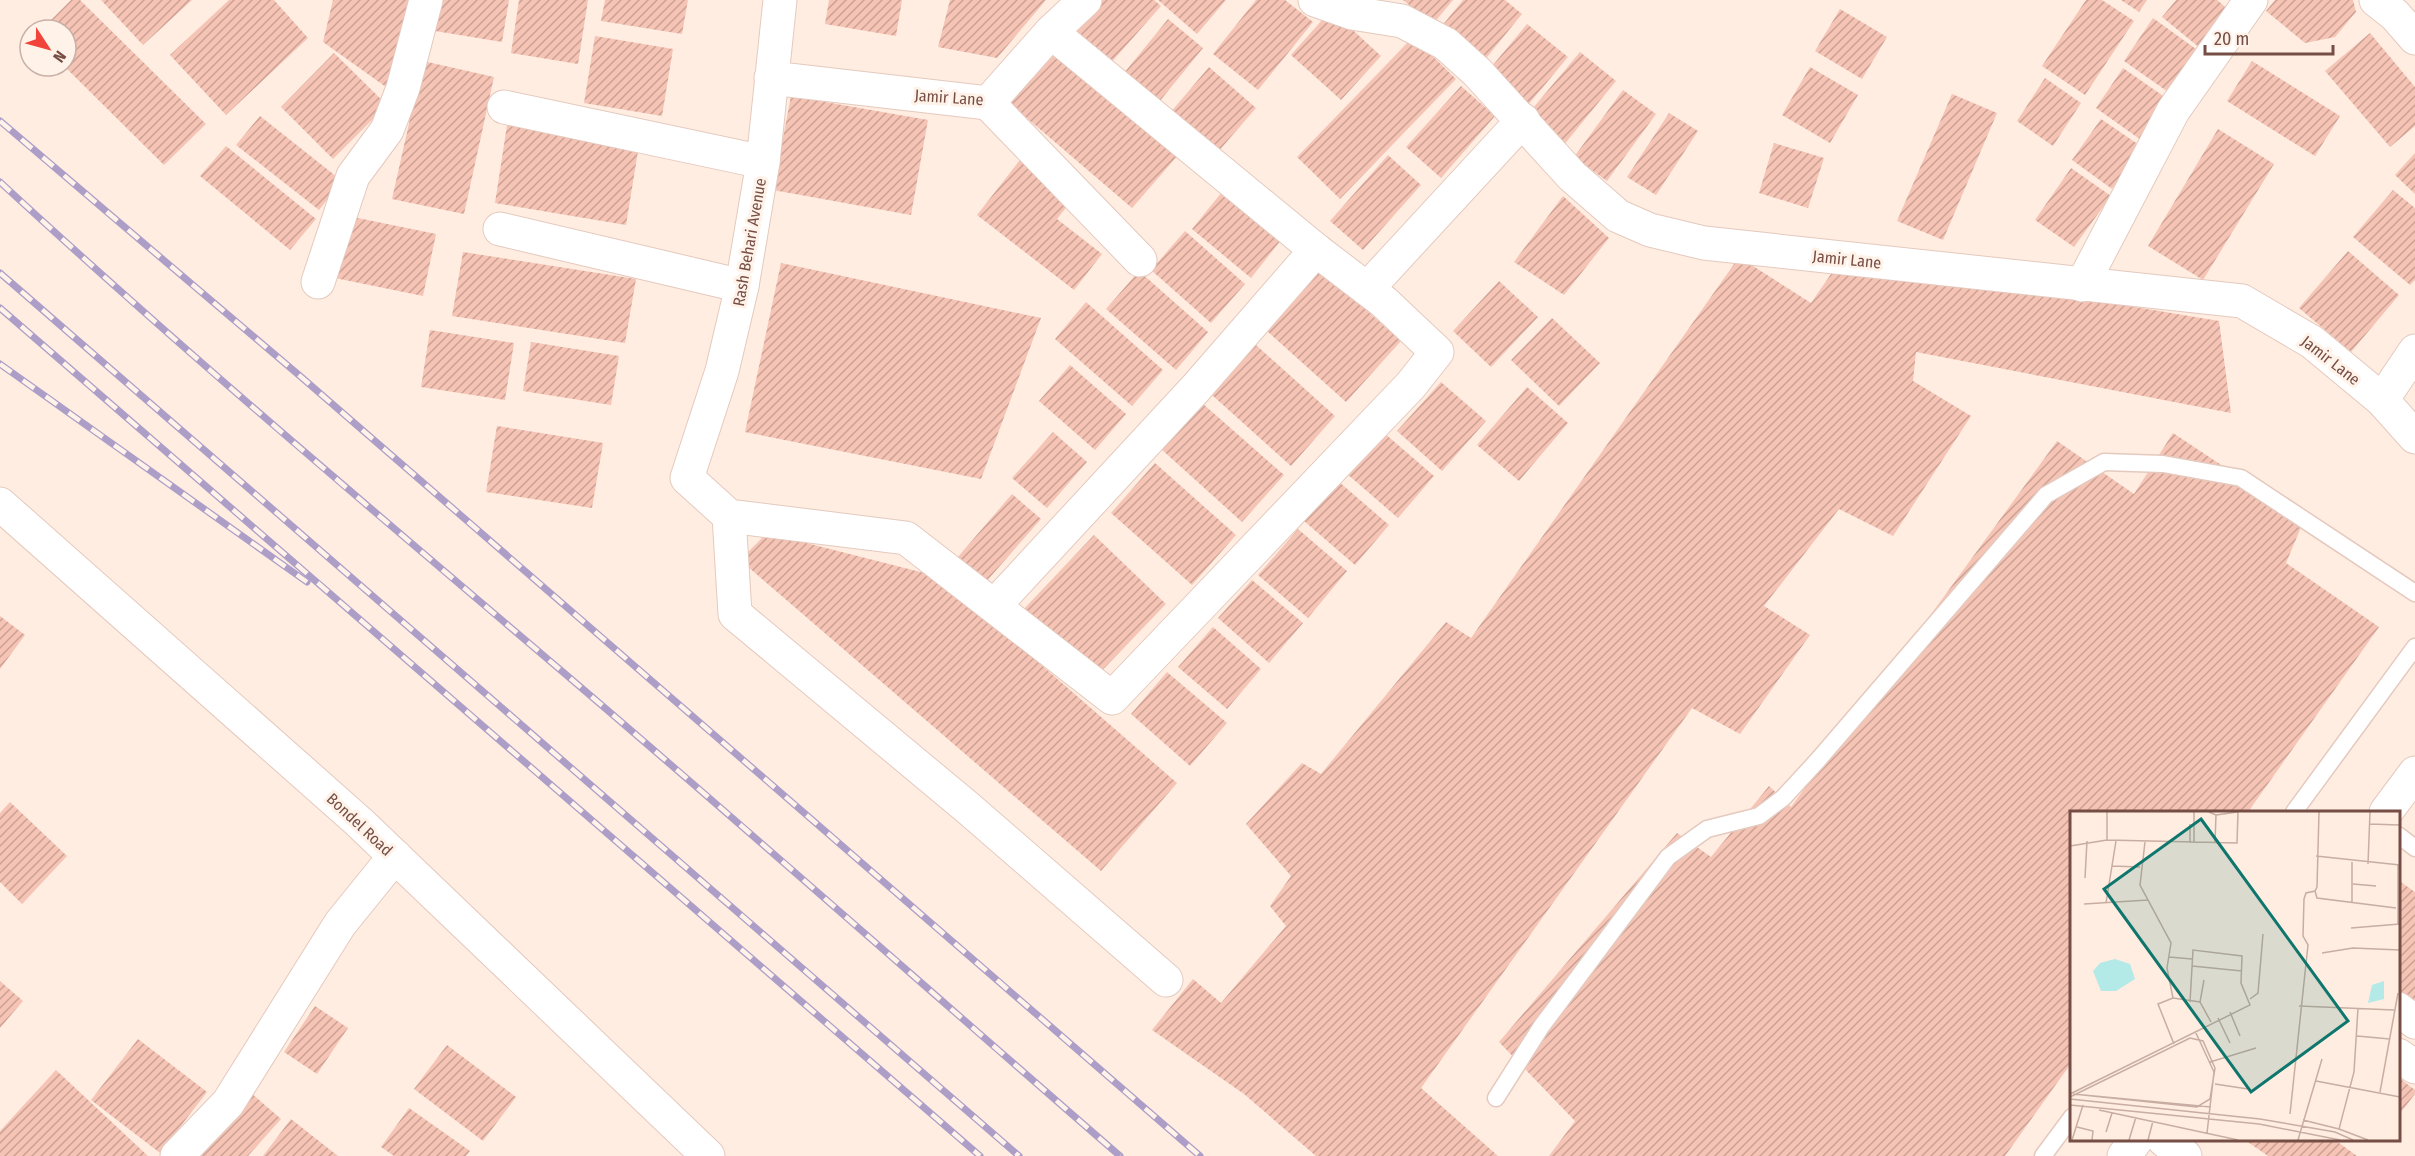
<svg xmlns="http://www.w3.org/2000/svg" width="2415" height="1156" viewBox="0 0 2415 1156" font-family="'Fira Sans Condensed',sans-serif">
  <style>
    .building { fill: url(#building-hatch) }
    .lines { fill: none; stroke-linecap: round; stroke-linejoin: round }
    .lane-casing { stroke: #e5c9be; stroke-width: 19 }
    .street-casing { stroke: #e5c9be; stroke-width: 35 }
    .lane { stroke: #fff; stroke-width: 16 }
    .street { stroke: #fff; stroke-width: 33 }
    .rail-casing { stroke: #ad9ec8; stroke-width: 7 }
    .rail { stroke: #fff2e8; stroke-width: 4.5; stroke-dasharray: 14; stroke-linecap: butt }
    .labels { text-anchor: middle; stroke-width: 6; stroke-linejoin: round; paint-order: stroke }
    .street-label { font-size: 16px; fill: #774e45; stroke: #fff2e8 }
    .inset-road { fill: none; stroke: #c8ada2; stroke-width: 1.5 }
    .view { fill: #0f766e; fill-opacity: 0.15; stroke: #0f766e; stroke-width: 3 }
    .inset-edge { fill: none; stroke: #774e45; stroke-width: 3 }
  </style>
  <defs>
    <pattern id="building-hatch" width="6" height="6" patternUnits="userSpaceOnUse" patternTransform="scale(1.5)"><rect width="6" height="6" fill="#f6c4b5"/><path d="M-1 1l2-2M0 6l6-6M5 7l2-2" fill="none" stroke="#cca195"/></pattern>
  </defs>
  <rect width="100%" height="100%" fill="#feede0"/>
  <!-- building -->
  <g class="building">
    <polygon points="71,0 80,0 206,124 164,165 64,66 66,66 66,30 41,30"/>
    <polygon points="101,0 192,0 143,45"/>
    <polygon points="229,0 274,0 308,38 226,115 170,55"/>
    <polygon points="333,0 415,0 393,92 323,42"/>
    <polygon points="436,0 509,0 502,42 429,30"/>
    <polygon points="519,0 588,0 578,64 511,53"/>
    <polygon points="605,0 688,0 682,34 601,21"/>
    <polygon points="829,0 902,0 896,36 825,24"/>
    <polygon points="950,0 1046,0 997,58 938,47"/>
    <polygon points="1092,0 1154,0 1161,6 1109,65 1067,28"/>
    <polygon points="1158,0 1226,0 1197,34"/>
    <polygon points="1256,0 1285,0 1313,22 1258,90 1213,54"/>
    <polygon points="1403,0 1453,0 1433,24"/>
    <polygon points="1463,0 1505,0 1522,14 1479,67 1437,32"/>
    <polygon points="2086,0 2102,0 2134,21 2085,95 2042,66"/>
    <polygon points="2121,0 2147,0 2139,12"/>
    <polygon points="2176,0 2217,0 2230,11 2200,48 2162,17"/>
    <polygon points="2275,0 2353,0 2356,12 2335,37 2305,43 2266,11"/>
    <polygon points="1840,9 1887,37 1862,79 1815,51"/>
    <polygon points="1331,10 1381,56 1341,100 1291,55"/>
    <polygon points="2153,18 2200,52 2171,94 2124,61"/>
    <polygon points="1168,19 1203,48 1155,107 1120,78"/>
    <polygon points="1527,24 1568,57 1523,111 1483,77"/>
    <polygon points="2370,33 2415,87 2415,126 2390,147 2325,71"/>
    <polygon points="595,36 673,49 662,116 584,103"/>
    <polygon points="1413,37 1456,79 1340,199 1297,157"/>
    <polygon points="1056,46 1180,153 1132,208 1008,102"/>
    <polygon points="1580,52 1616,81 1563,146 1523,120"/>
    <polygon points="334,53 387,105 333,159 281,107"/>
    <polygon points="423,61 494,77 464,214 392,199"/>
    <polygon points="2252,61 2340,116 2315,156 2227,101"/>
    <polygon points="1209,67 1256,108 1217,153 1170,113"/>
    <polygon points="1810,67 1858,95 1830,143 1782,115"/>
    <polygon points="2123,68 2169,100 2141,140 2096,108"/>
    <polygon points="2045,78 2081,103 2053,146 2017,121"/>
    <polygon points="1461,86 1495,116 1441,178 1406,147"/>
    <polygon points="1623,90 1656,114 1607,181 1574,157"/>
    <polygon points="1952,94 1997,113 1943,240 1897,221"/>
    <polygon points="791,96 928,120 911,215 773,190"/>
    <polygon points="1669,113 1698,131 1656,195 1627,177"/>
    <polygon points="260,116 342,181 319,210 236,145"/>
    <polygon points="508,119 640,139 626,225 495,203"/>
    <polygon points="2101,119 2142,147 2112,189 2072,160"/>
    <polygon points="2218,129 2274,164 2203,280 2148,246"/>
    <polygon points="1774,143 1824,158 1808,208 1759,193"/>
    <polygon points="226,146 316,219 290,250 200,176"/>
    <polygon points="2415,153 2415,194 2395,175"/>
    <polygon points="1388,155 1421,185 1363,250 1330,221"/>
    <polygon points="1023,156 1075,196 1057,219 1102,254 1074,290 977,215"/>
    <polygon points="2071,168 2111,196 2074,247 2035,220"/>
    <polygon points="2393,190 2415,208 2415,280 2410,285 2353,237"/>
    <polygon points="1222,192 1281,240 1251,278 1192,229"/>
    <polygon points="1563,196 1609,238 1564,295 1514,262"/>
    <polygon points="348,216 436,234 423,296 335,278"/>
    <polygon points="1185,231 1245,284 1211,323 1151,270"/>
    <polygon points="2348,251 2399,295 2351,352 2299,308"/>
    <polygon points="463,252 636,279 625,343 452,316"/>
    <polygon points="1739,257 1811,303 1842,258 2219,321 2231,413 1916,352 1913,381 1971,416 1893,536 1839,509 1764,606 1810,635 1740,734 1692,708 1421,1088 1498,1156 1316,1156 1244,1094 1152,1030 1193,979 1221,1003 1286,926 1270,906 1291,876 1246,824 1302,763 1321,774 1446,622 1471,638"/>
    <polygon points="781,263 1041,318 981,479 745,432"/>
    <polygon points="1321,270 1401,341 1346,402 1267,331"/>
    <polygon points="1139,271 1208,332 1176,370 1106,309"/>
    <polygon points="1499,281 1538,317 1491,367 1453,331"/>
    <polygon points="1086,302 1163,370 1132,406 1055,339"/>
    <polygon points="1552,318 1600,363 1559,406 1511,360"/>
    <polygon points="430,330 514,343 505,400 421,387"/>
    <polygon points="531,342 619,356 611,405 523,391"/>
    <polygon points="1256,345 1335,416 1291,466 1212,395"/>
    <polygon points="1070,365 1126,414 1095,450 1039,401"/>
    <polygon points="1441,382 1486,421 1442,471 1397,431"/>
    <polygon points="1527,387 1568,423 1519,481 1477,445"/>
    <polygon points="1202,403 1284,475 1242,522 1161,449"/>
    <polygon points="497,426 603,443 592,508 486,492"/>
    <polygon points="1053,432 1087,462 1047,508 1012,478"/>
    <polygon points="1383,432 1434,476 1398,518 1346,473"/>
    <polygon points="2173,433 2304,520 2286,563 2379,627 2248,812 2072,812 2072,1062 2005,1156 1549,1156 1575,1121 1499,1042 1677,833 1711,857 1769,786 1791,807 2057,441 2134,494"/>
    <polygon points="1155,463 1236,535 1192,585 1111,513"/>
    <polygon points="1338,481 1389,525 1355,565 1304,521"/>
    <polygon points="1012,494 1041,519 985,583 957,558"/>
    <polygon points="1298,529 1347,571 1308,618 1258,575"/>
    <polygon points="767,533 940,577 1177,783 1101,871 740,560"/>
    <polygon points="1094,535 1166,604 1092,681 1021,612"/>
    <polygon points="1252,580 1303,623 1269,663 1218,618"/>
    <polygon points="0,616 25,635 0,669"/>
    <polygon points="1213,627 1261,669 1227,709 1178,667"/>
    <polygon points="1167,672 1227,723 1190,766 1131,714"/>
    <polygon points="10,802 67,856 22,904 0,882 0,813"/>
    <polygon points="2398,880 2415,892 2415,1006 2398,993"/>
    <polygon points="0,981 23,1001 0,1028"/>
    <polygon points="315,1006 348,1028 317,1074 284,1052"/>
    <polygon points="138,1039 207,1092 160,1153 91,1100"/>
    <polygon points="447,1045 516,1097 483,1141 414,1089"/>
    <polygon points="56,1070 148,1156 0,1156 0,1131"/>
    <polygon points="2398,1077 2415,1090 2415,1094 2398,1116"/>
    <polygon points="249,1091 281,1119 248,1156 192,1156"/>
    <polygon points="409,1108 470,1151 466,1156 394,1156 381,1147"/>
    <polygon points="291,1119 338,1156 263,1156"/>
    <polygon points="2245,1140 2335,1140 2357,1156 2268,1156"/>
  </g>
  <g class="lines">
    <!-- lane casing -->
    <g class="lane-casing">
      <g id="lane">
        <polyline points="2294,812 2415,647"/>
        <polyline points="2398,835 2415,848"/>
        <polyline points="1496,1098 1541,1027 1668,857 1707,829 1759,816 1783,798 1818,760 2046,495 2104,462 2163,464 2241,478 2415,593"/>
        <polyline points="2043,1156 2072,1117"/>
      </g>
    </g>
    <!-- street casing -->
    <g class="street-casing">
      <g id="street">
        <polyline points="780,0 763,162 742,286 722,371 687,478 729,516 906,538 1112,698 1411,385 1437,352 1384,302 1316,250 1051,32"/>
        <polyline points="1315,0 1352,13 1402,21 1446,44 1477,72 1572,176 1618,216 1650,230 1704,243 2242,301 2312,342 2382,400 2415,437"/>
        <polyline points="2376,0 2395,15 2415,38"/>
        <polyline points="771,78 988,103 1051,32 1085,0"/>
        <polyline points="988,103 1140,260"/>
        <polyline points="504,107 763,162"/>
        <polyline points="500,229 742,286"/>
        <polyline points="318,282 353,176 387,130 403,88 426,0"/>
        <polyline points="2082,285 2173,111 2251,0"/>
        <polyline points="1367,289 1523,120"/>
        <polyline points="2382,400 2415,351"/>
        <polyline points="0,504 359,822 708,1156"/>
        <polyline points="729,516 735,614 968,808 1166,980"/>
        <polyline points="995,605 1196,388 1316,250"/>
        <polyline points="2386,812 2415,773"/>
        <polyline points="2398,1009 2415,1022"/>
        <polyline points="2398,1055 2415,1067"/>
        <polyline points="2164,1140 2185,1156"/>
        <polyline points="177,1156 228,1103 340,924 395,856"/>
        <polyline points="2124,1156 2136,1140"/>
      </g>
    </g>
    <!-- lane -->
    <use href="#lane" class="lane"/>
    <!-- street -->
    <use href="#street" class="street"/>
    <!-- rail casing -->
    <g class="rail-casing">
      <g id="rail">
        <polyline points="0,121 300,376 1200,1156"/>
        <path d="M 0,182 C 181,349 369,507 557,667 C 746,828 932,993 1120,1156"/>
        <polyline points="0,273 1019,1156"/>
        <polyline points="0,308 980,1156"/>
        <polyline points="0,364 307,582"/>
      </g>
    </g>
    <!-- rail -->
    <use href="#rail" class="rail"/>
  </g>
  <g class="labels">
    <!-- street labels -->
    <g class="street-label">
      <text transform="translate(949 97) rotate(4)" y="6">Jamir Lane</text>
      <text transform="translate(749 242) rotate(-80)" y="6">Rash Behari Avenue</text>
      <text transform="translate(1847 259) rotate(6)" y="6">Jamir Lane</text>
      <text transform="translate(2331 360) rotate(38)" y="6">Jamir Lane</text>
      <text transform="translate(360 824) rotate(43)" y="6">Bondel Road</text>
    </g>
  </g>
  <!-- overview -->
  <g transform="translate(2070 811)">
    <rect width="330" height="330" fill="#feede0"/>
    <path d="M 45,148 L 60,153 L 65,168 L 46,180 L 31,180 L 23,160 L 30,152 ZM 314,170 L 314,188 L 298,192 L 302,174 Z" fill="#b3e9e7"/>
    <path class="inset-road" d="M 124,1 L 124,32M 139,1 L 146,4 L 145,32M 146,4 L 167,1M 299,13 L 330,14M 37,29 L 37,1M 75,31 L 70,74 L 101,132 L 97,157 L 103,187 L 88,193 L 104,233M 120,32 L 120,13M 0,35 L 37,29 L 167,32 L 168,1M 246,45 L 330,54M 298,53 L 300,1M 42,55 L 70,56M 15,67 L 17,30M 283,73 L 306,75M 245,80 L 247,87 L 326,97M 282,91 L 282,51M 36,92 L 46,30M 14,93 L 78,89M 328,113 L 328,54M 281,117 L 330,113M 252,142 L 283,137 L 330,139M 99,146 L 122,148M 122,155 L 172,160M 103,187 L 130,191 L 141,211M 180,188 L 188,182 L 193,123M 130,191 L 134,169M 229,195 L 324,199M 288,197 L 284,261 L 269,318 L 298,329M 160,201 L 170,225M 148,207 L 160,232M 125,220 L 144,261 L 137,322M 287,225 L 320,228M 140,251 L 186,237M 246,270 L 330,286M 145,273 L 178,278M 310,281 L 328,182M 0,283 L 180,194 L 171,172 L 172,145 L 123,139 L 120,191M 3,283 L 141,296M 0,286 L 120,227 L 133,230 L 145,257 L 140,288 L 127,296 L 13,284M 0,288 L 190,308 L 265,321 L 283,329M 0,294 L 189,313 L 270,329M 29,299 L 168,329M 220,303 L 238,134 L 233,125 L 234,88 L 236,82 L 245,80 L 247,76 L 249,1M 233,309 L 269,318M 7,316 L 23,320 L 22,329M 36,321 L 42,302M 2,329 L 13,294M 59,329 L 66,306M 78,329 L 83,310M 228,329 L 252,248"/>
    <path class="view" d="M 131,8 L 278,210 L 181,281 L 34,78 Z"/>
    <rect width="330" height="330" class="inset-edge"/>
  </g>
  <!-- north arrow -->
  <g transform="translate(48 48) rotate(126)"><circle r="28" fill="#fff2e8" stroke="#c9b0a7" stroke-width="1.5"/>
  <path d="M0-4.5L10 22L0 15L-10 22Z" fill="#f2433b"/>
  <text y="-9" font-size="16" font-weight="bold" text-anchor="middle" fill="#774e45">N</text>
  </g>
  <!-- scale -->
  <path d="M2205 45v9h128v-9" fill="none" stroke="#774e45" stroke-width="3"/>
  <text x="2214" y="45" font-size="18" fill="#774e45" stroke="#fff2e8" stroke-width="4.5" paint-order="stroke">20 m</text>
</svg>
